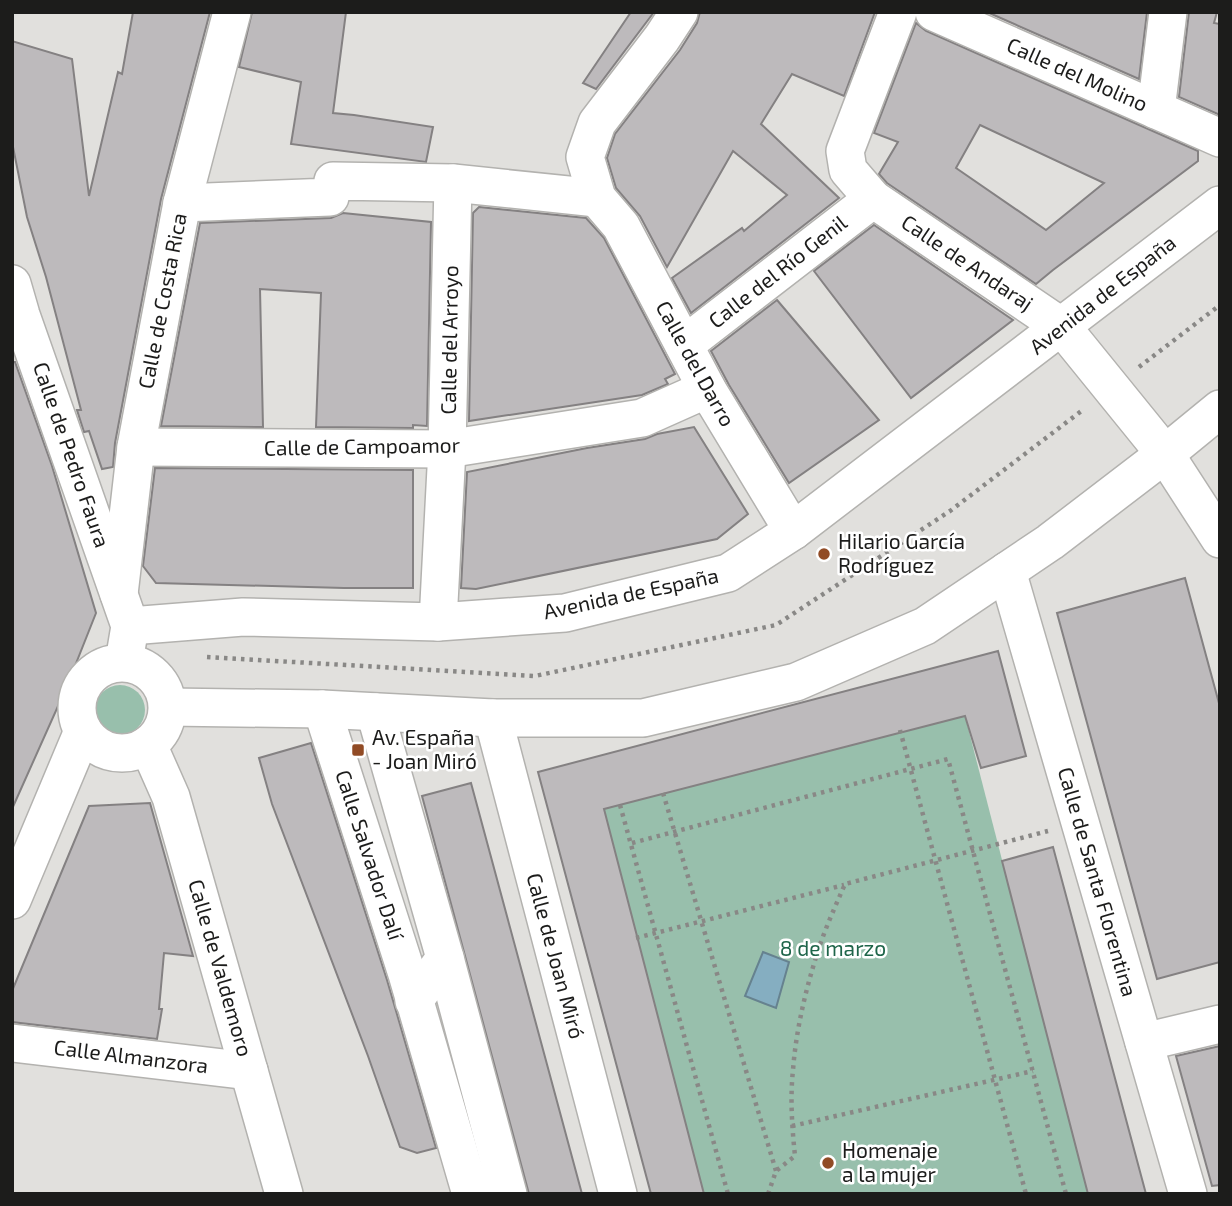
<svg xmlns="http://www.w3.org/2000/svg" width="1232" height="1206" viewBox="0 0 1232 1206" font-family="'Exo 2',sans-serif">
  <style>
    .green { fill: #98bfac }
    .water { fill: #85aec1; stroke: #66828f; stroke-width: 2 }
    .building { fill: #bdbabc; stroke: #848182; stroke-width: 2; fill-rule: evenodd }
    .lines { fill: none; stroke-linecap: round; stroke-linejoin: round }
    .minor-casing { stroke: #b3b2af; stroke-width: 40 }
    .path { stroke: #898886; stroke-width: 4.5; stroke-dasharray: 3.5 5; stroke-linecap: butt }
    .minor { stroke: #fff; stroke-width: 37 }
    .poi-dot { fill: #914b25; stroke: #fff; stroke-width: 2.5 }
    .labels { text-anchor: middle; stroke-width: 5; stroke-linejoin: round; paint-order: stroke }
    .street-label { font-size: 21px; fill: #1c1c1b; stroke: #fff }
    .poi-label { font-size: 21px; fill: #1c1c1b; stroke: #fff; text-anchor: start }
    .park-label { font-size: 21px; fill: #1f654a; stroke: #fff }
  </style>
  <rect width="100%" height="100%" fill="#e1e0dd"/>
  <!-- green -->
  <g class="green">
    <circle cx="120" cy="710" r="25"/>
    <polygon points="965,716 1088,1194 704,1194 604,808"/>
  </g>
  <!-- water -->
  <polygon class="water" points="763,952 789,962 776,1008 745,996"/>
  <!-- building -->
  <g class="building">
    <polygon points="133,12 210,12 161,199 115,443 113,467 102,469 89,431 84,432 77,410 81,410 46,277 27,217 12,142 12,41 72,59 89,196 118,72 122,74"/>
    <polygon points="252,12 346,12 333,113 354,115 433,127 426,162 291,144 301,82 239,67"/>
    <polygon points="631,12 654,12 596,89 583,83"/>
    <polygon points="700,12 875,12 844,96 792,74 761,124 839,198 691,313 672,278 742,228 744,231 787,195 733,151 667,267 640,216 616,188 607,158 615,134 680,50 697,23"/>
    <polygon points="987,12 1147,12 1139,79"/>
    <polygon points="1189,12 1217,12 1214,23 1220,24 1220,115 1179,97"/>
    <path d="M 916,23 L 926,31 L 1198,151 L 1198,161 L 1053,270 L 1036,284 L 887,183 L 879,174 L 898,142 L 874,133 ZM 980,125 L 1104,183 L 1046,230 L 956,168 Z"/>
    <polygon points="479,207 586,218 604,238 675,374 665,379 668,384 642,395 469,421 473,213"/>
    <polygon points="343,213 431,222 427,426 413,425 413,428 316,427 321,293 260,289 263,427 161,426 200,223 331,218"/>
    <polygon points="874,225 1013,320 911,398 814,271"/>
    <polygon points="777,300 879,420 789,483 729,385 711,351"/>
    <polygon points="12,362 15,362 52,466 96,613 67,686 12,809"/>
    <polygon points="694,427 748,514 717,539 476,589 461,588 467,472 587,448 645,439 657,434"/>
    <polygon points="155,468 413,470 413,588 344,588 156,583 143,566"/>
    <polygon points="1185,578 1220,707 1220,962 1157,979 1057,613"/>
    <polygon points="998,651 1026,756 981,768 965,716 604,809 704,1194 651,1194 538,772"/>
    <polygon points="311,743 387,980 436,1148 417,1153 400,1147 368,1056 272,804 259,758"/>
    <polygon points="471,783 582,1194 529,1194 422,796"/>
    <polygon points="150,803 193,956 164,953 159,1009 162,1009 157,1039 12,1022 12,991 89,806"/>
    <polygon points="1053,847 1146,1194 1088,1194 1002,861"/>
    <polygon points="1220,1046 1220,1185 1212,1186 1176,1056"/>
  </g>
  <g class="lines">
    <!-- minor casing -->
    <g class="minor-casing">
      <g id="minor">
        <polyline points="679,12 662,38 597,123 585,157 597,198 621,226 707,389 793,531"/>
        <polyline points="898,12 845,151 848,170 873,199 1062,327 1165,454 1220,539"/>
        <polyline points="934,12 1220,138"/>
        <polyline points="1156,110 1168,12"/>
        <polyline points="182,203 330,197 333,181 453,183 597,198"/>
        <polyline points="12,284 21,315 130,626 124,662"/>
        <polyline points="684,345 873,199"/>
        <polyline points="136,447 447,449 642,418 707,389"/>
        <polyline points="1007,571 1188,1194"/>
        <polyline points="119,594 136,447 182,203 232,12"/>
        <polyline points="438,622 447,449 453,183"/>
        <polyline points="130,626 243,617 438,622 565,613 728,573 793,531 1220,205"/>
        <circle cx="122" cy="708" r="45"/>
        <polyline points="168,707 322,709 493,718 643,718 796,682 925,626 1050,542 1165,454 1220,409"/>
        <polyline points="322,709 407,974 471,1194"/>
        <polyline points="375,712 445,958 414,1001"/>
        <polyline points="493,718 618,1194"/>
        <polyline points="148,745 171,797 284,1194"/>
        <polyline points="12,900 83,731"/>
        <polyline points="445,958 508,1194"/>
        <polyline points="1144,1042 1220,1024"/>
        <polyline points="12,1043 249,1071"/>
      </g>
    </g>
    <!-- path -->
    <g class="path">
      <polyline points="1139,367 1220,305"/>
      <polyline points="207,657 535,676 776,625 950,511 1084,409"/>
      <polyline points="900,730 1026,1194"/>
      <polyline points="663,793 776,1171"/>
      <polyline points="620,805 728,1194"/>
      <polyline points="632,843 948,759 1066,1194"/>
      <polyline points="636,938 844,885"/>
      <polyline points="792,1126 1033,1071"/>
      <path d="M 768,1194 L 776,1171 L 795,1156 C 792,1127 790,1098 793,1070 C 796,1031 805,992 817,954 C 824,931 835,907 845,884 L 1048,831"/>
    </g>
    <!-- minor -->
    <use href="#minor" class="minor"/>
  </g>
  <!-- markers -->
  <g class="poi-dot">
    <circle cx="824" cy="554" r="7"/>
    <rect x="351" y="743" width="14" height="14" rx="3.5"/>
    <circle cx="828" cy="1163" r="7"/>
  </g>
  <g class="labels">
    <!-- street labels -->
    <g class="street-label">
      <text transform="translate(1077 75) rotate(24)" y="7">Calle del Molino</text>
      <text transform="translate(967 263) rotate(34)" y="7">Calle de Andaraj</text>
      <text transform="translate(778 272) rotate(-38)" y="7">Calle del Río Genil</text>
      <text transform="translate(1103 295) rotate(-38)" y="7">Avenida de España</text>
      <text transform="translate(163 301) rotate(-79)" y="7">Calle de Costa Rica</text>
      <text transform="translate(450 340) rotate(-89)" y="7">Calle del Arroyo</text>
      <text transform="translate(695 364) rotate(61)" y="7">Calle del Darro</text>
      <text transform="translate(362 447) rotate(-1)" y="7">Calle de Campoamor</text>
      <text transform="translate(71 455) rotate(71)" y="7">Calle de Pedro Faura</text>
      <text transform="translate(631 594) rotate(-12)" y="7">Avenida de España</text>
      <text transform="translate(369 855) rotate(72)" y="7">Calle Salvador Dalí</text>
      <text transform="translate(1097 882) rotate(74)" y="7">Calle de Santa Florentina</text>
      <text transform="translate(555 956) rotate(75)" y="7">Calle de Joan Miró</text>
      <text transform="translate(220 968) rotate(74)" y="7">Calle de Valdemoro</text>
      <text transform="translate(131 1057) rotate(7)" y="7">Calle Almanzora</text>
    </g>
    <!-- poi labels -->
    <g class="poi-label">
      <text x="838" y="549">Hilario García<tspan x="838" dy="24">Rodríguez</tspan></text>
      <text x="372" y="745">Av. España<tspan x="372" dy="24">- Joan Miró</tspan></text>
      <text x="842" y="1158">Homenaje<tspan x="842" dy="24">a la mujer</tspan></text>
    </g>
    <!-- park labels -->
    <g class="park-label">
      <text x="833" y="956">8 de marzo</text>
    </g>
  </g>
  <!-- border -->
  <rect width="1232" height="1206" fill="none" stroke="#1c1c1b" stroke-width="28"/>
</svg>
